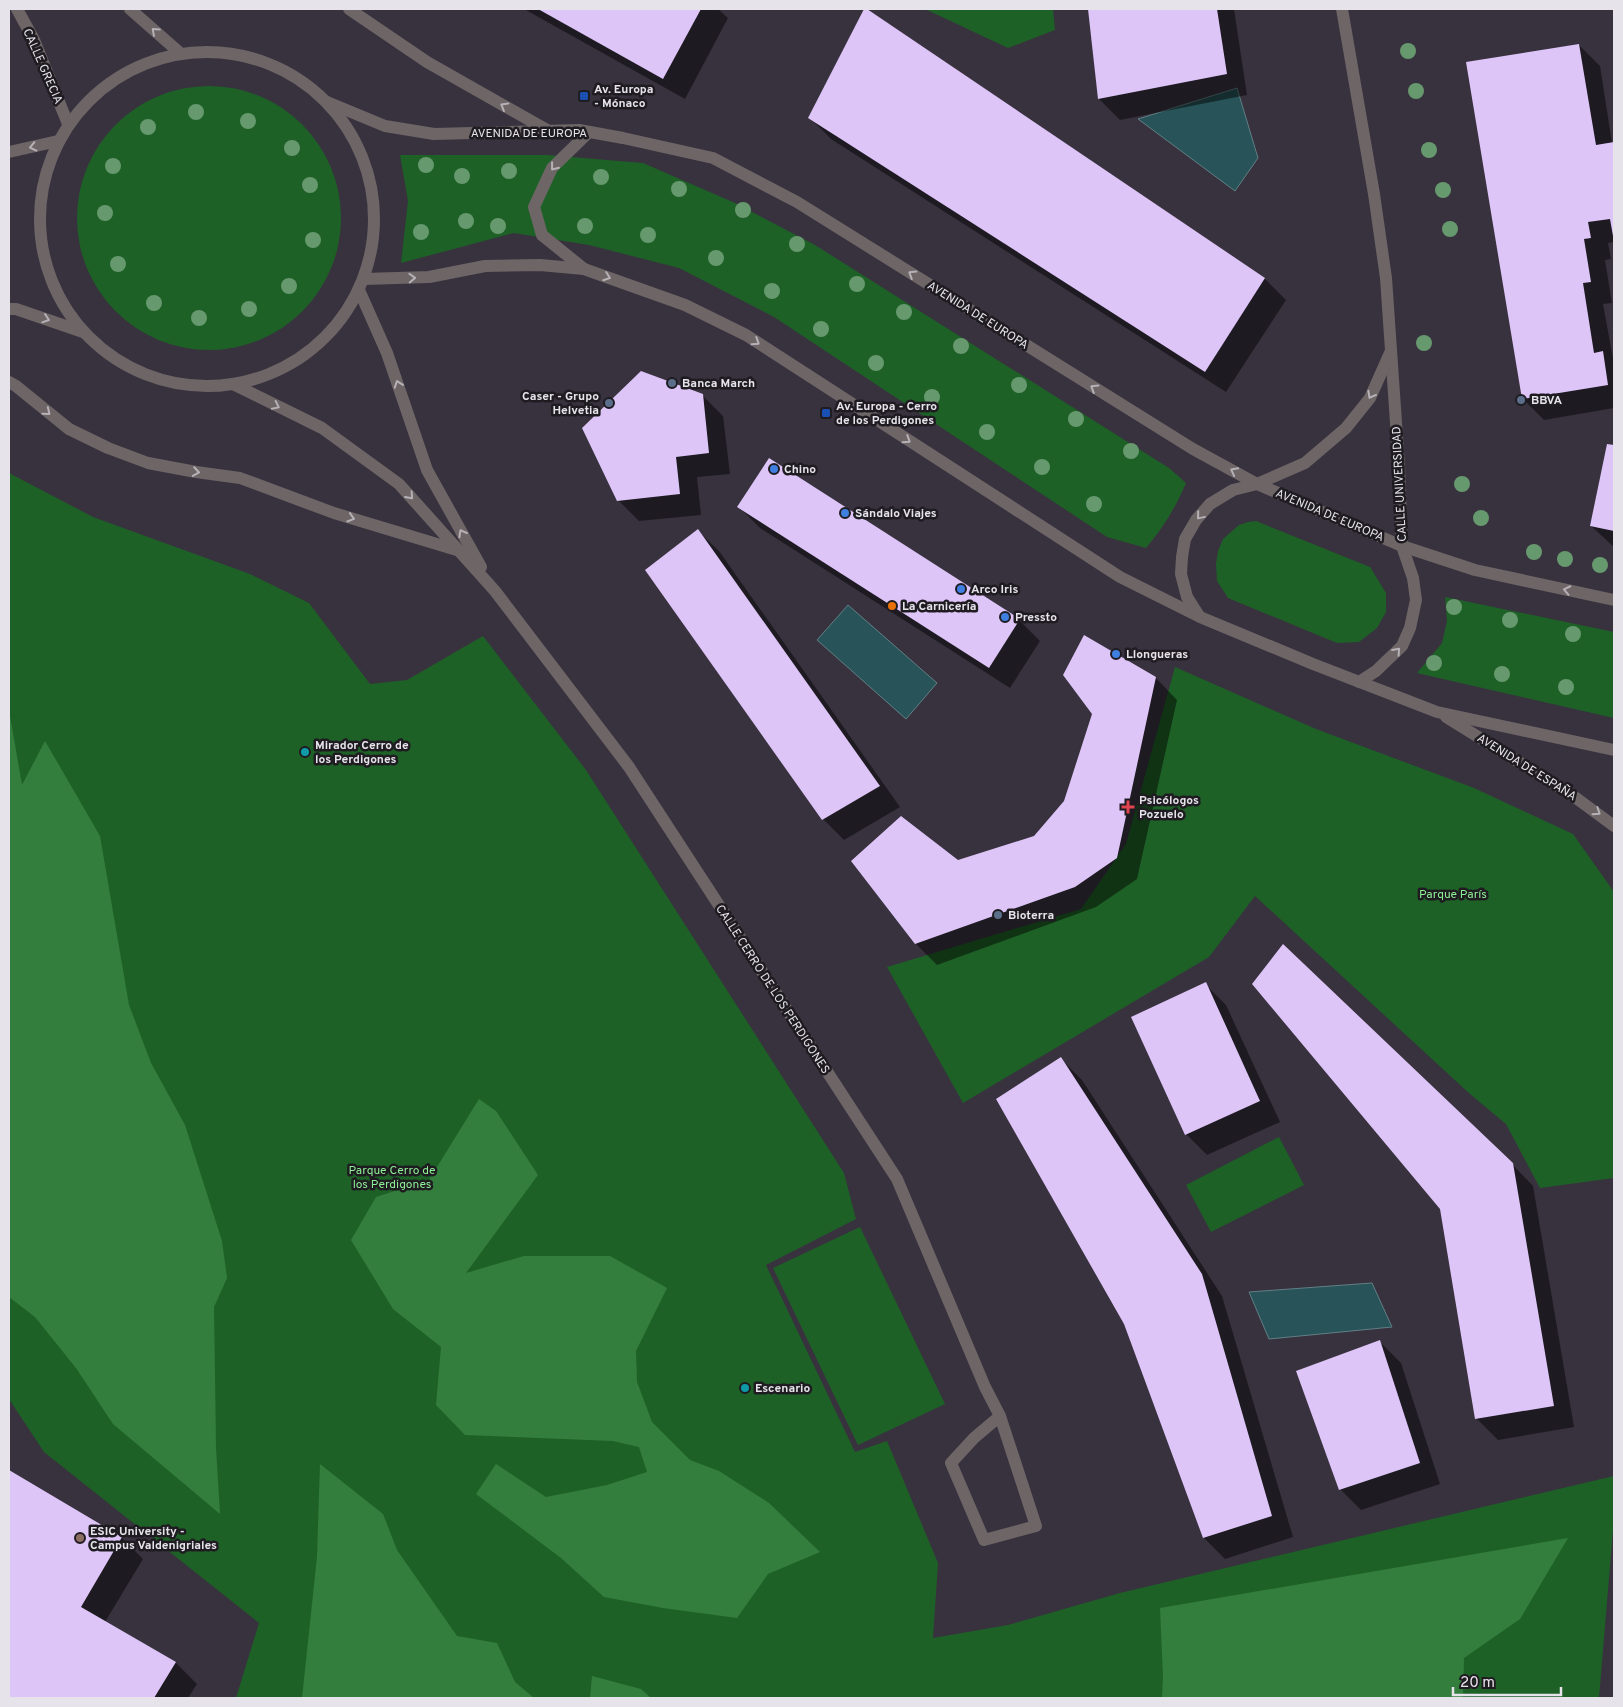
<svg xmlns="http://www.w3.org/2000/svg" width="1623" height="1707" viewBox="0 0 1623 1707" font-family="Overpass,sans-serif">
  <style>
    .green { fill: #1e6127 }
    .forest { fill: #347e3d }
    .water { fill: #285459; stroke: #617f85 }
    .shadow { fill: #0007 }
    .building { fill: #dec5f8 }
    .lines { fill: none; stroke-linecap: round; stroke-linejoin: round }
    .minor { stroke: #6d6566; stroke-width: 12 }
    .tree { fill: #67996e }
    .oneway { stroke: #b6b1b6 }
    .transit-dot { fill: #1a4fb4; stroke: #1e1b21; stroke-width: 2 }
    .service-dot { fill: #5c6f8a; stroke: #1e1b21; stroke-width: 2 }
    .shop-dot { fill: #3f7fe0; stroke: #1e1b21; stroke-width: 2 }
    .food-dot { fill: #e8710a; stroke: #1e1b21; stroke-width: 2 }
    .culture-dot { fill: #0f9aa8; stroke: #1e1b21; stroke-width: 2 }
    .health-dot { fill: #e0444e; stroke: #1e1b21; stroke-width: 2 }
    .education-dot { fill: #8d6e63; stroke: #1e1b21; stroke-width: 2 }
    .labels { text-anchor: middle; stroke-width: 5; stroke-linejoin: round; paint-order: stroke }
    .street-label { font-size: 12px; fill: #e7e3eb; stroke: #1e1b21 }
    .poi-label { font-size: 12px; font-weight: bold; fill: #e7e3eb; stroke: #1e1b21; text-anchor: start }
    .park-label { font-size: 12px; fill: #8eee95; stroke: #1e1b21 }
  </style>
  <rect width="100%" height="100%" fill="#38323e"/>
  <!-- green -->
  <g class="green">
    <polygon points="925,9 1053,9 1055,30 1008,48"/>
    <circle cx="209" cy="218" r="132"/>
    <path d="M 400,155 L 547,155 L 643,163 L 735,203 L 815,245 L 1169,468 L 1186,483 C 1176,507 1163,528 1146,548 L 1107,537 L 774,317 L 679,268 L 589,245 L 514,233 L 401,263 L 408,201 Z"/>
    <polygon points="9,473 93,517 250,574 309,603 370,684 407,680 483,636 586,770 844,1173 856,1219 766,1265 855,1452 887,1441 938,1563 933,1638 1008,1625 1120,1593 1614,1476 1614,1518 1599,1698 236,1698 259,1623 44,1452 9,1399"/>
    <polygon points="1256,521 1370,567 1386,593 1386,612 1377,628 1359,642 1337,643 1228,598 1217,581 1216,564 1218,551 1223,539 1239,525 1248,522"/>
    <polygon points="1445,597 1614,632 1614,718 1417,673 1442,643 1447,621"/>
    <polygon points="1175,667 1316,729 1474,788 1573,834 1614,892 1614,1178 1540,1188 1506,1124 1470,1094 1255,896 1209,957 963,1103 887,967 1081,909 1126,844"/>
    <polygon points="1279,1137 1304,1185 1211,1232 1186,1185"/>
    <polygon points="860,1227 945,1404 858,1445 773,1268"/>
  </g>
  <!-- forest -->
  <g class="forest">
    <polygon points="9,715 10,716 22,785 45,741 100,836 129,1005 151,1063 185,1125 222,1241 227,1278 214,1307 216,1448 220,1514 113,1424 76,1368 35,1317 9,1297"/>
    <polygon points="479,1099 496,1111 538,1175 466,1273 524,1256 610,1256 667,1288 636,1351 637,1382 652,1422 690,1460 719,1471 769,1503 820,1552 768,1574 737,1618 663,1608 604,1597 561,1558 476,1494 496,1464 546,1497 607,1485 647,1472 639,1447 613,1441 465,1435 436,1405 441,1347 393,1309 351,1240 376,1197 429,1180"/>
    <polygon points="320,1464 383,1514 397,1550 457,1636 497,1643 515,1682 534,1698 302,1698 317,1557"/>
    <polygon points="1568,1538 1520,1619 1464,1658 1463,1698 1162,1698 1163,1677 1160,1608"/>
    <polygon points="592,1676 641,1689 651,1698 590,1698"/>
  </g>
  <!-- water -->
  <g class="water">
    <polygon points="1237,88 1258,158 1235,191 1138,119"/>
    <polygon points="848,605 937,683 906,719 817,640"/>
    <polygon points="1372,1283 1392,1327 1269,1339 1249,1292"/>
  </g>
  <!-- shadow -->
  <g class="shadow">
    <polygon points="524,9 718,9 728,18 685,99"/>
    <polygon points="865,9 1265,279 1286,300 1226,392 831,139 810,118"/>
    <polygon points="1090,9 1234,9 1247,95 1120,120 1099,99"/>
    <polygon points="1579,45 1600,66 1612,143 1614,143 1614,242 1608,243 1611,259 1605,260 1612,303 1603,304 1614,364 1614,408 1544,420 1523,399"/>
    <polygon points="702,395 723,416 730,474 697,477 701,515 639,521 618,500"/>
    <polygon points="1608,445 1614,447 1614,547 1591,526"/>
    <polygon points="739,507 1019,620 1040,641 1010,688 760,528"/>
    <polygon points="698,531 719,551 900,807 844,840 823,819"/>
    <polygon points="1156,678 1177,700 1137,879 1096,907 937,965 916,944 958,861 1034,838 1065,802"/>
    <polygon points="1205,984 1226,1005 1280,1122 1207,1155 1186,1134"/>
    <polygon points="1061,1059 1082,1080 1222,1296 1293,1537 1225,1559 1204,1538 1125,1323"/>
    <polygon points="1512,1164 1533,1186 1574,1427 1498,1440 1477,1419"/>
    <polygon points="1380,1342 1401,1363 1440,1484 1361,1510 1340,1489"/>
    <polygon points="9,1472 122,1538 143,1559 105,1622 176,1663 197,1684 188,1698 9,1698"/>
  </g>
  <!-- building -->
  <g class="building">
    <polygon points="538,9 701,9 663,79"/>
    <polygon points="864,9 867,9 1265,278 1205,372 808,118"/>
    <polygon points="1088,9 1217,9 1227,74 1098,99"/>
    <polygon points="1579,44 1596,145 1614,142 1614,236 1613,236 1610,219 1588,222 1591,238 1584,239 1591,282 1583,283 1594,353 1603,351 1608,385 1522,399 1466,62"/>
    <polygon points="641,371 703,394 709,453 676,457 680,494 617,501 582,428"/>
    <polygon points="1607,444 1614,445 1614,531 1590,526"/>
    <polygon points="769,458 1020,619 989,668 737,507"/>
    <polygon points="698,529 880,786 822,820 645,570"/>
    <polygon points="1084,635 1156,677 1117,858 1075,887 915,944 851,861 901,816 958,860 1034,836 1064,801 1092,714 1063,675"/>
    <polygon points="1283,944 1513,1163 1554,1406 1475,1419 1440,1209 1252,984"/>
    <polygon points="1206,982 1260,1101 1185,1135 1131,1017"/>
    <polygon points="1061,1057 1202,1274 1272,1516 1203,1538 1124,1324 996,1099"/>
    <polygon points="1380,1340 1420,1463 1339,1490 1296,1371"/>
    <polygon points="9,1470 122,1537 81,1607 176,1662 154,1698 9,1698"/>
  </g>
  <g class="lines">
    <!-- minor -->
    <g class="minor">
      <polyline points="17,9 34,40 68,124"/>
      <polyline points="130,9 180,53"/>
      <polyline points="349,9 427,62 547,130"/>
      <polyline points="1342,9 1374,194 1386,278 1399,466 1402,546 1413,578 1416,600 1410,628 1402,646 1376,671 1359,682"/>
      <circle cx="207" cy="219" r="167"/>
      <polyline points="327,102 385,126 434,134 579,130 623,138 713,158 797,202 1193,449 1257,484 1402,546 1475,570 1614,600"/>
      <polyline points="9,152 58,141"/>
      <polyline points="584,269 542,235 534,207 552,168 589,132"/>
      <polyline points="364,279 429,277 485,266 540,265 584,269 685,305 746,335 1120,577 1200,617 1313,664 1437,712 1614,750"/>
      <polyline points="359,290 387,353 427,470 481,567"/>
      <polyline points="9,309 16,309 83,332"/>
      <polyline points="9,382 16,386 69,429 108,448 148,463 196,472 240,478 334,513 460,551"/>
      <polyline points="233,384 322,428 399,484 495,591 629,767 897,1179 985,1387 1000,1416 1036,1526 984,1540 951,1463 974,1438 1000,1416"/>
      <polyline points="1199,616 1187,597 1181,574 1182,557 1185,539 1196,520 1210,504 1233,490 1257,484 1305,463 1346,428 1370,398 1390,353"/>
      <polyline points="1446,717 1572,795 1614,826"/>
    </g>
  </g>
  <!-- trees -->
  <g class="tree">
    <circle cx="1408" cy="51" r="8"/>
    <circle cx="1416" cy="91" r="8"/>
    <circle cx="196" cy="112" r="8"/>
    <circle cx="248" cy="121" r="8"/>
    <circle cx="148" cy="127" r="8"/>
    <circle cx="292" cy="148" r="8"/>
    <circle cx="1429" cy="150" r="8"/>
    <circle cx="426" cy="165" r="8"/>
    <circle cx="113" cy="166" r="8"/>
    <circle cx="509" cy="171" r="8"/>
    <circle cx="462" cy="176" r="8"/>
    <circle cx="601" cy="177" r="8"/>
    <circle cx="310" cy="185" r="8"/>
    <circle cx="679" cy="189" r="8"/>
    <circle cx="1443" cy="190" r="8"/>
    <circle cx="743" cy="210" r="8"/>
    <circle cx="105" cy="213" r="8"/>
    <circle cx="466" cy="221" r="8"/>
    <circle cx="498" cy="226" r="8"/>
    <circle cx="585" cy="226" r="8"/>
    <circle cx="1450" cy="229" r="8"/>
    <circle cx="421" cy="232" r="8"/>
    <circle cx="648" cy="235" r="8"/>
    <circle cx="313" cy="240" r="8"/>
    <circle cx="797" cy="244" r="8"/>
    <circle cx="716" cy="258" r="8"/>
    <circle cx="118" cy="264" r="8"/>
    <circle cx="857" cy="284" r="8"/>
    <circle cx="289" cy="286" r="8"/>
    <circle cx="772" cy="291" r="8"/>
    <circle cx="154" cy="303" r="8"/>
    <circle cx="249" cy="309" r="8"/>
    <circle cx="904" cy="312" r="8"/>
    <circle cx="199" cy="318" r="8"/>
    <circle cx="821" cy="329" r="8"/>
    <circle cx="1424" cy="343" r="8"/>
    <circle cx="961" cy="346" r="8"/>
    <circle cx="876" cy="363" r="8"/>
    <circle cx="1019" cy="385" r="8"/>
    <circle cx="932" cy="397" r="8"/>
    <circle cx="1076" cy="419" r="8"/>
    <circle cx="987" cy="432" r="8"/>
    <circle cx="1131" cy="451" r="8"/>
    <circle cx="1042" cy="467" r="8"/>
    <circle cx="1462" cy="484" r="8"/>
    <circle cx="1094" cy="504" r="8"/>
    <circle cx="1481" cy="518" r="8"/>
    <circle cx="1534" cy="552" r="8"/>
    <circle cx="1565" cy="559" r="8"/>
    <circle cx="1600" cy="565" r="8"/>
    <circle cx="1454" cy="607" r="8"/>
    <circle cx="1510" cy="620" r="8"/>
    <circle cx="1573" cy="634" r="8"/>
    <circle cx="1434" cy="663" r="8"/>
    <circle cx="1502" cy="674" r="8"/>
    <circle cx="1566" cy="687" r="8"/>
  </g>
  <!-- one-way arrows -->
  <defs><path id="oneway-chevron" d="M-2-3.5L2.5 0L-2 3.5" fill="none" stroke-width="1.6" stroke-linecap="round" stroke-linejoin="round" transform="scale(1.25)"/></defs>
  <g class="oneway">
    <use href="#oneway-chevron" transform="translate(155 31) rotate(-138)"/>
    <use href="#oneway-chevron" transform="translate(504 106) rotate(-150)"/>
    <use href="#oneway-chevron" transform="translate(33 147) rotate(167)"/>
    <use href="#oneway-chevron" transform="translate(554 167) rotate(128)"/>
    <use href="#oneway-chevron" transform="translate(912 274) rotate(-148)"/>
    <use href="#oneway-chevron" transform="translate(607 277) rotate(20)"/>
    <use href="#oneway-chevron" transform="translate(412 278) rotate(-2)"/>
    <use href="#oneway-chevron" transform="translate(46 319) rotate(19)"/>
    <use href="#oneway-chevron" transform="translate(756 342) rotate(33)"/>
    <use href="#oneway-chevron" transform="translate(398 384) rotate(-109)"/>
    <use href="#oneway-chevron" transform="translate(1094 388) rotate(-148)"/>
    <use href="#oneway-chevron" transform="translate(1371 395) rotate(119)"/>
    <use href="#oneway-chevron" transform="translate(276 406) rotate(26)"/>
    <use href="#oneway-chevron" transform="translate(47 412) rotate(39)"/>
    <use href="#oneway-chevron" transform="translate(907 440) rotate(33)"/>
    <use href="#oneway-chevron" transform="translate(1234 471) rotate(-152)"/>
    <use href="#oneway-chevron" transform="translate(196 472) rotate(9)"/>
    <use href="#oneway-chevron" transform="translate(410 496) rotate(48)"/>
    <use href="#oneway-chevron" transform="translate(1200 516) rotate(130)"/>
    <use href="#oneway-chevron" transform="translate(351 518) rotate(17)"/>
    <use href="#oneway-chevron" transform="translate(462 533) rotate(-119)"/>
    <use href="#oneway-chevron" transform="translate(1567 590) rotate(-168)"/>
    <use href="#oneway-chevron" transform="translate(1397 651) rotate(-48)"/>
    <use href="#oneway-chevron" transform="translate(1597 812) rotate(34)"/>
  </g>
  <!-- markers -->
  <g class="transit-dot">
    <rect x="579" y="91" width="10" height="10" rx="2.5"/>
    <rect x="821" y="408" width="10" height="10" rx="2.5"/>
  </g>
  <g class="service-dot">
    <circle cx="672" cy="383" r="5"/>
    <circle cx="1521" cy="400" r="5"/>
    <circle cx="609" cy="403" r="5"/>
    <circle cx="998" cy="915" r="5"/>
  </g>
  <g class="shop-dot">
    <circle cx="774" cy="469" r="5"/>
    <circle cx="845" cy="513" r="5"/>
    <circle cx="961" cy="589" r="5"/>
    <circle cx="1005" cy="617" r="5"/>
    <circle cx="1116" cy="654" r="5"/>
  </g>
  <circle class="food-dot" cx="892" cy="606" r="5"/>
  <g class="culture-dot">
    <circle cx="305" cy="752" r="5"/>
    <circle cx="745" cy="1388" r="5"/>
  </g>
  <path class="health-dot" d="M1125.5 799.5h5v5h5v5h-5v5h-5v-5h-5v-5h5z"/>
  <circle class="education-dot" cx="80" cy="1538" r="5"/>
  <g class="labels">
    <!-- street labels -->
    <g class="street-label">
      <text transform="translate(43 66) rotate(66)" y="4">CALLE GRECIA</text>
      <text x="529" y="137">AVENIDA DE EUROPA</text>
      <text transform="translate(978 315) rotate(32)" y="4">AVENIDA DE EUROPA</text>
      <text transform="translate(1399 484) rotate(-93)" y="4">CALLE UNIVERSIDAD</text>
      <text transform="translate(1330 515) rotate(23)" y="4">AVENIDA DE EUROPA</text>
      <text transform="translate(1527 767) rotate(32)" y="4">AVENIDA DE ESPAÑA</text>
      <text transform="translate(773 989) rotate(57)" y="4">CALLE CERRO DE LOS PERDIGONES</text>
    </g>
    <!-- poi labels -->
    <g class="poi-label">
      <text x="594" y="93">Av. Europa<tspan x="594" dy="14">- Mónaco</tspan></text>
      <text x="682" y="387">Banca March</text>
      <text x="599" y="400" text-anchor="end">Caser - Grupo<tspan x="599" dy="14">Helvetia</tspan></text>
      <text x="1531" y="404">BBVA</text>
      <text x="836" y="410">Av. Europa - Cerro<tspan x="836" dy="14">de los Perdigones</tspan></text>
      <text x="784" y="473">Chino</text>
      <text x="855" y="517">Sándalo Viajes</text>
      <text x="971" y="593">Arco Iris</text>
      <text x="902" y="610">La Carnicería</text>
      <text x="1015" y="621">Pressto</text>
      <text x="1126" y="658">Llongueras</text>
      <text x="315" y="749">Mirador Cerro de<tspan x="315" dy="14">los Perdigones</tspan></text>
      <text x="1139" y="804">Psicólogos<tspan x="1139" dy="14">Pozuelo</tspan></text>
      <text x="1008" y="919">Bioterra</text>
      <text x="755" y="1392">Escenario</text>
      <text x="90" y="1535">ESIC University -<tspan x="90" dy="14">Campus Valdenigriales</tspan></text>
    </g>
    <!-- park labels -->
    <g class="park-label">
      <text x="1453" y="898">Parque París</text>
      <text x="392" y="1174">Parque Cerro de<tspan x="392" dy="14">los Perdigones</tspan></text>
    </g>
  </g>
  <!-- border -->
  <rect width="1623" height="1707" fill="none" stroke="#e7e3eb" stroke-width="20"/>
  <!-- scale -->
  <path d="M1453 1687v8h108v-8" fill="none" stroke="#e7e3eb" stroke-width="2.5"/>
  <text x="1460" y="1687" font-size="15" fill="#e7e3eb" stroke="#1e1b21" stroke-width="4" paint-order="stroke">20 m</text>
</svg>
